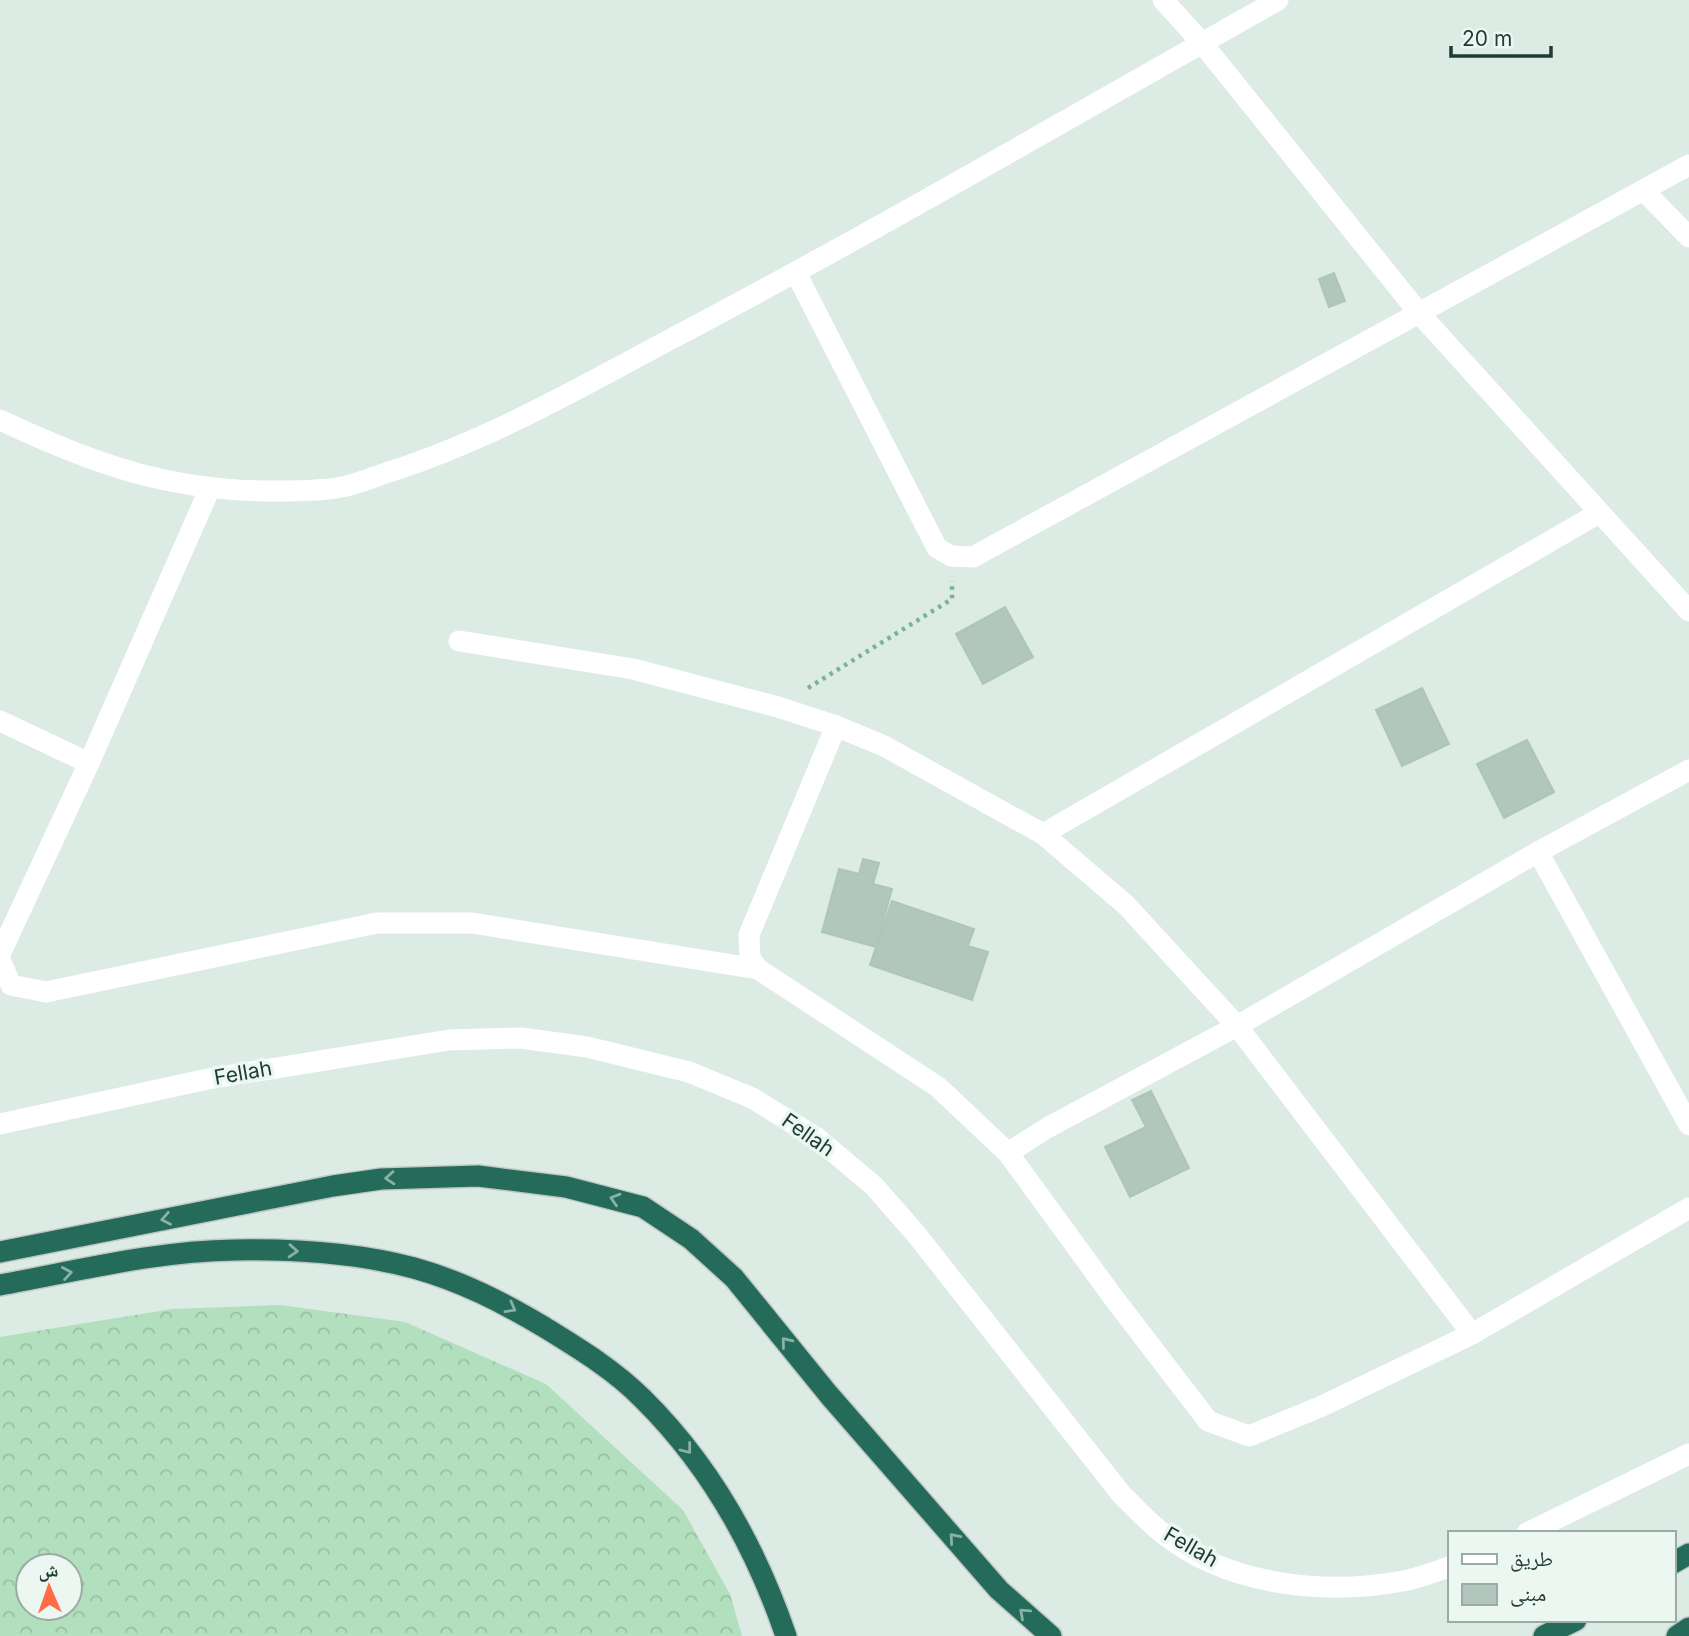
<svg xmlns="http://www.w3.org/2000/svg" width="1689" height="1636" viewBox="0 0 1689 1636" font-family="Inter,'Noto Naskh Arabic',sans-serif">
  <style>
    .forest { fill: url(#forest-crowns); fill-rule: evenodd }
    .building { fill: #b1c6bd; stroke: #aec5bb; stroke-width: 2 }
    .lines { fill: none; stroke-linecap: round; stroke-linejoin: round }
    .motorway-casing { stroke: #c0c8c6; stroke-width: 24 }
    .path { stroke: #79b29e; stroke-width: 4.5; stroke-dasharray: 3.5 5; stroke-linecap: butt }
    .minor { stroke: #fff; stroke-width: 21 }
    .tertiary { stroke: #fff; stroke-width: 21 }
    .motorway { stroke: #256b5a; stroke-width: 21 }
    .oneway { stroke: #89b1a6 }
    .labels { text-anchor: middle; stroke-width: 7; stroke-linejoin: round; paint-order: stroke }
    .street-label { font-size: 21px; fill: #1d3c32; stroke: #edf7f2 }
  </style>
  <defs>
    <pattern id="forest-crowns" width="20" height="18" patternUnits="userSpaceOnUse" patternTransform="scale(1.75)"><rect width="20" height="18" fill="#b2dfbd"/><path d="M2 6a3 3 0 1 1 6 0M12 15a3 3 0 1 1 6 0" fill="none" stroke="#99c0a3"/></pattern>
  </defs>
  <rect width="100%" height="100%" fill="#dcebe4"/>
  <!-- forest -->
  <path class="forest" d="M 280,1305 L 405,1322 L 546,1384 L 683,1510 L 730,1594 L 742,1636 L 0,1636 L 0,1337 L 172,1309 ZM 28,1566 L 70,1566 L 70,1608 L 28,1608 Z"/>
  <!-- building -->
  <g class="building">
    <polygon points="1334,273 1345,301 1329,307 1319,279"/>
    <polygon points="1005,607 1033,657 983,684 956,634"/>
    <polygon points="1422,688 1449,744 1402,766 1376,710"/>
    <polygon points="1527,740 1554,792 1504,818 1477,764"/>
    <polygon points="863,859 879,863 873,884 892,889 876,947 822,932 839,869 859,874"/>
    <polygon points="892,901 974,929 968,946 988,952 972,1000 870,965"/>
    <polygon points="1151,1091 1189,1168 1130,1197 1105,1147 1146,1127 1132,1100"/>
  </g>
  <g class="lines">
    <!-- motorway casing -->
    <g class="motorway-casing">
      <g id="motorway">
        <polyline points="0,1252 333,1186 381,1179 478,1176 566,1187 643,1207 691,1239 734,1278 829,1395 999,1590 1051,1636"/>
        <path d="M 0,1285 C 77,1271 156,1251 235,1250 C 294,1249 357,1253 414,1268 C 461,1281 502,1302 544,1327 C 578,1348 613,1369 642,1398 C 709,1464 756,1548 786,1636"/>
        <polyline points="1673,1563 1689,1554"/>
        <polyline points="1544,1636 1576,1620"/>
        <polyline points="1677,1636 1689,1628"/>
      </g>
    </g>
    <!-- path -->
    <polyline class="path" points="808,688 952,599 952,581"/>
    <!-- minor -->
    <g class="minor">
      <polyline points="1689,165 1419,313 1689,611"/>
      <polyline points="1644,191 1689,237"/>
      <polyline points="796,273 937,548 951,556 973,557 1419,313 1202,43 1163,0"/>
      <path d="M 0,420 C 95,465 172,492 279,491 C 299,491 322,491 342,487 C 358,484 374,477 389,472 C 489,440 579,388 671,339 C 876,231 1076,114 1278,0"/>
      <polyline points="459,641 633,669 778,707 836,726 884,746 1043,834 1126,905 1237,1026 1472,1334"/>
      <polyline points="0,721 89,763"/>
      <polyline points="836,726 749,935 750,958 758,969 938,1087 1008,1153 1113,1297 1208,1421 1249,1436 1320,1407 1472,1334 1689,1208"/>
      <polyline points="1043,834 1599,513"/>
      <polyline points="1538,852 1689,1125"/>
      <polyline points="0,954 89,763 210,488"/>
      <polyline points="0,960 11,985 46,992 377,923 472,923 758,969"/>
      <polyline points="1008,1153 1047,1128 1237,1026 1538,852 1689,770"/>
    </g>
    <!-- tertiary -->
    <g class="tertiary">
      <path d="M 0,1124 L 208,1079 L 449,1040 L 521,1038 L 587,1047 L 689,1072 L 752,1098 L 817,1138 L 874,1186 L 916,1234 L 1122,1495 C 1135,1507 1147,1521 1161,1532 C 1225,1585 1323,1596 1403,1581 C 1418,1578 1434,1572 1449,1567"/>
      <polyline points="1527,1533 1689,1454"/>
    </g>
    <!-- motorway -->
    <use href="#motorway" class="motorway"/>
  </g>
  <!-- one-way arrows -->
  <defs><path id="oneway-chevron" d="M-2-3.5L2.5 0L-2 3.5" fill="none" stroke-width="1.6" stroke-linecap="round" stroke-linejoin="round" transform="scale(1.75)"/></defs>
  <g class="oneway">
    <use href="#oneway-chevron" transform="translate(390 1178) rotate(176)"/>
    <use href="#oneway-chevron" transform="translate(615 1199) rotate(-163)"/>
    <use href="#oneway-chevron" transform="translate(166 1219) rotate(169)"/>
    <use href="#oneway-chevron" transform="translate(293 1251) rotate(4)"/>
    <use href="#oneway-chevron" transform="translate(67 1273) rotate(-10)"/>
    <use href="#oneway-chevron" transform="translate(511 1308) rotate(29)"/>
    <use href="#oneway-chevron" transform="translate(786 1342) rotate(-129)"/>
    <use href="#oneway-chevron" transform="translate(687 1449) rotate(52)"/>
    <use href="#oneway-chevron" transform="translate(954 1538) rotate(-131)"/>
    <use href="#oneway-chevron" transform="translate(1024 1613) rotate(-138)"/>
  </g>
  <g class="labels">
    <!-- street labels -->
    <g class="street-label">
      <text transform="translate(243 1073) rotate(-10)" y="7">Fellah</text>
      <text transform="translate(808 1135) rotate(35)" y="7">Fellah</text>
      <text transform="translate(1191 1547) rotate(30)" y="7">Fellah</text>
    </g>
  </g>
  <!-- legend -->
  <rect x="1448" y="1531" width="228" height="91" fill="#edf7f2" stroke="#9aaca5" stroke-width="2"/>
  <rect x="1462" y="1554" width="35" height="10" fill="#ffffff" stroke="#9aaca5" stroke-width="2"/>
  <text x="1510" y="1566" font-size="21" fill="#1d3c32">طريق</text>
  <rect x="1462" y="1584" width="35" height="21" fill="#b1c6bd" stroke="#9aaca5" stroke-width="2"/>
  <text x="1510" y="1601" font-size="21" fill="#1d3c32">مبنى</text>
  <!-- north arrow -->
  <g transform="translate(49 1587) rotate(358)"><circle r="33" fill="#edf7f2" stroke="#9aaca5" stroke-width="2"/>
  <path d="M0-5L12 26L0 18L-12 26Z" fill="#ff6d46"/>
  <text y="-10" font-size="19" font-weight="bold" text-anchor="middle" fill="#1d3c32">ش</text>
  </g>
  <!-- scale -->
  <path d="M1451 46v10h100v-10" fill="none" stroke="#1d3c32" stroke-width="3.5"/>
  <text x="1462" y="46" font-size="21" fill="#1d3c32" stroke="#edf7f2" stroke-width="5" paint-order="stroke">20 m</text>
</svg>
